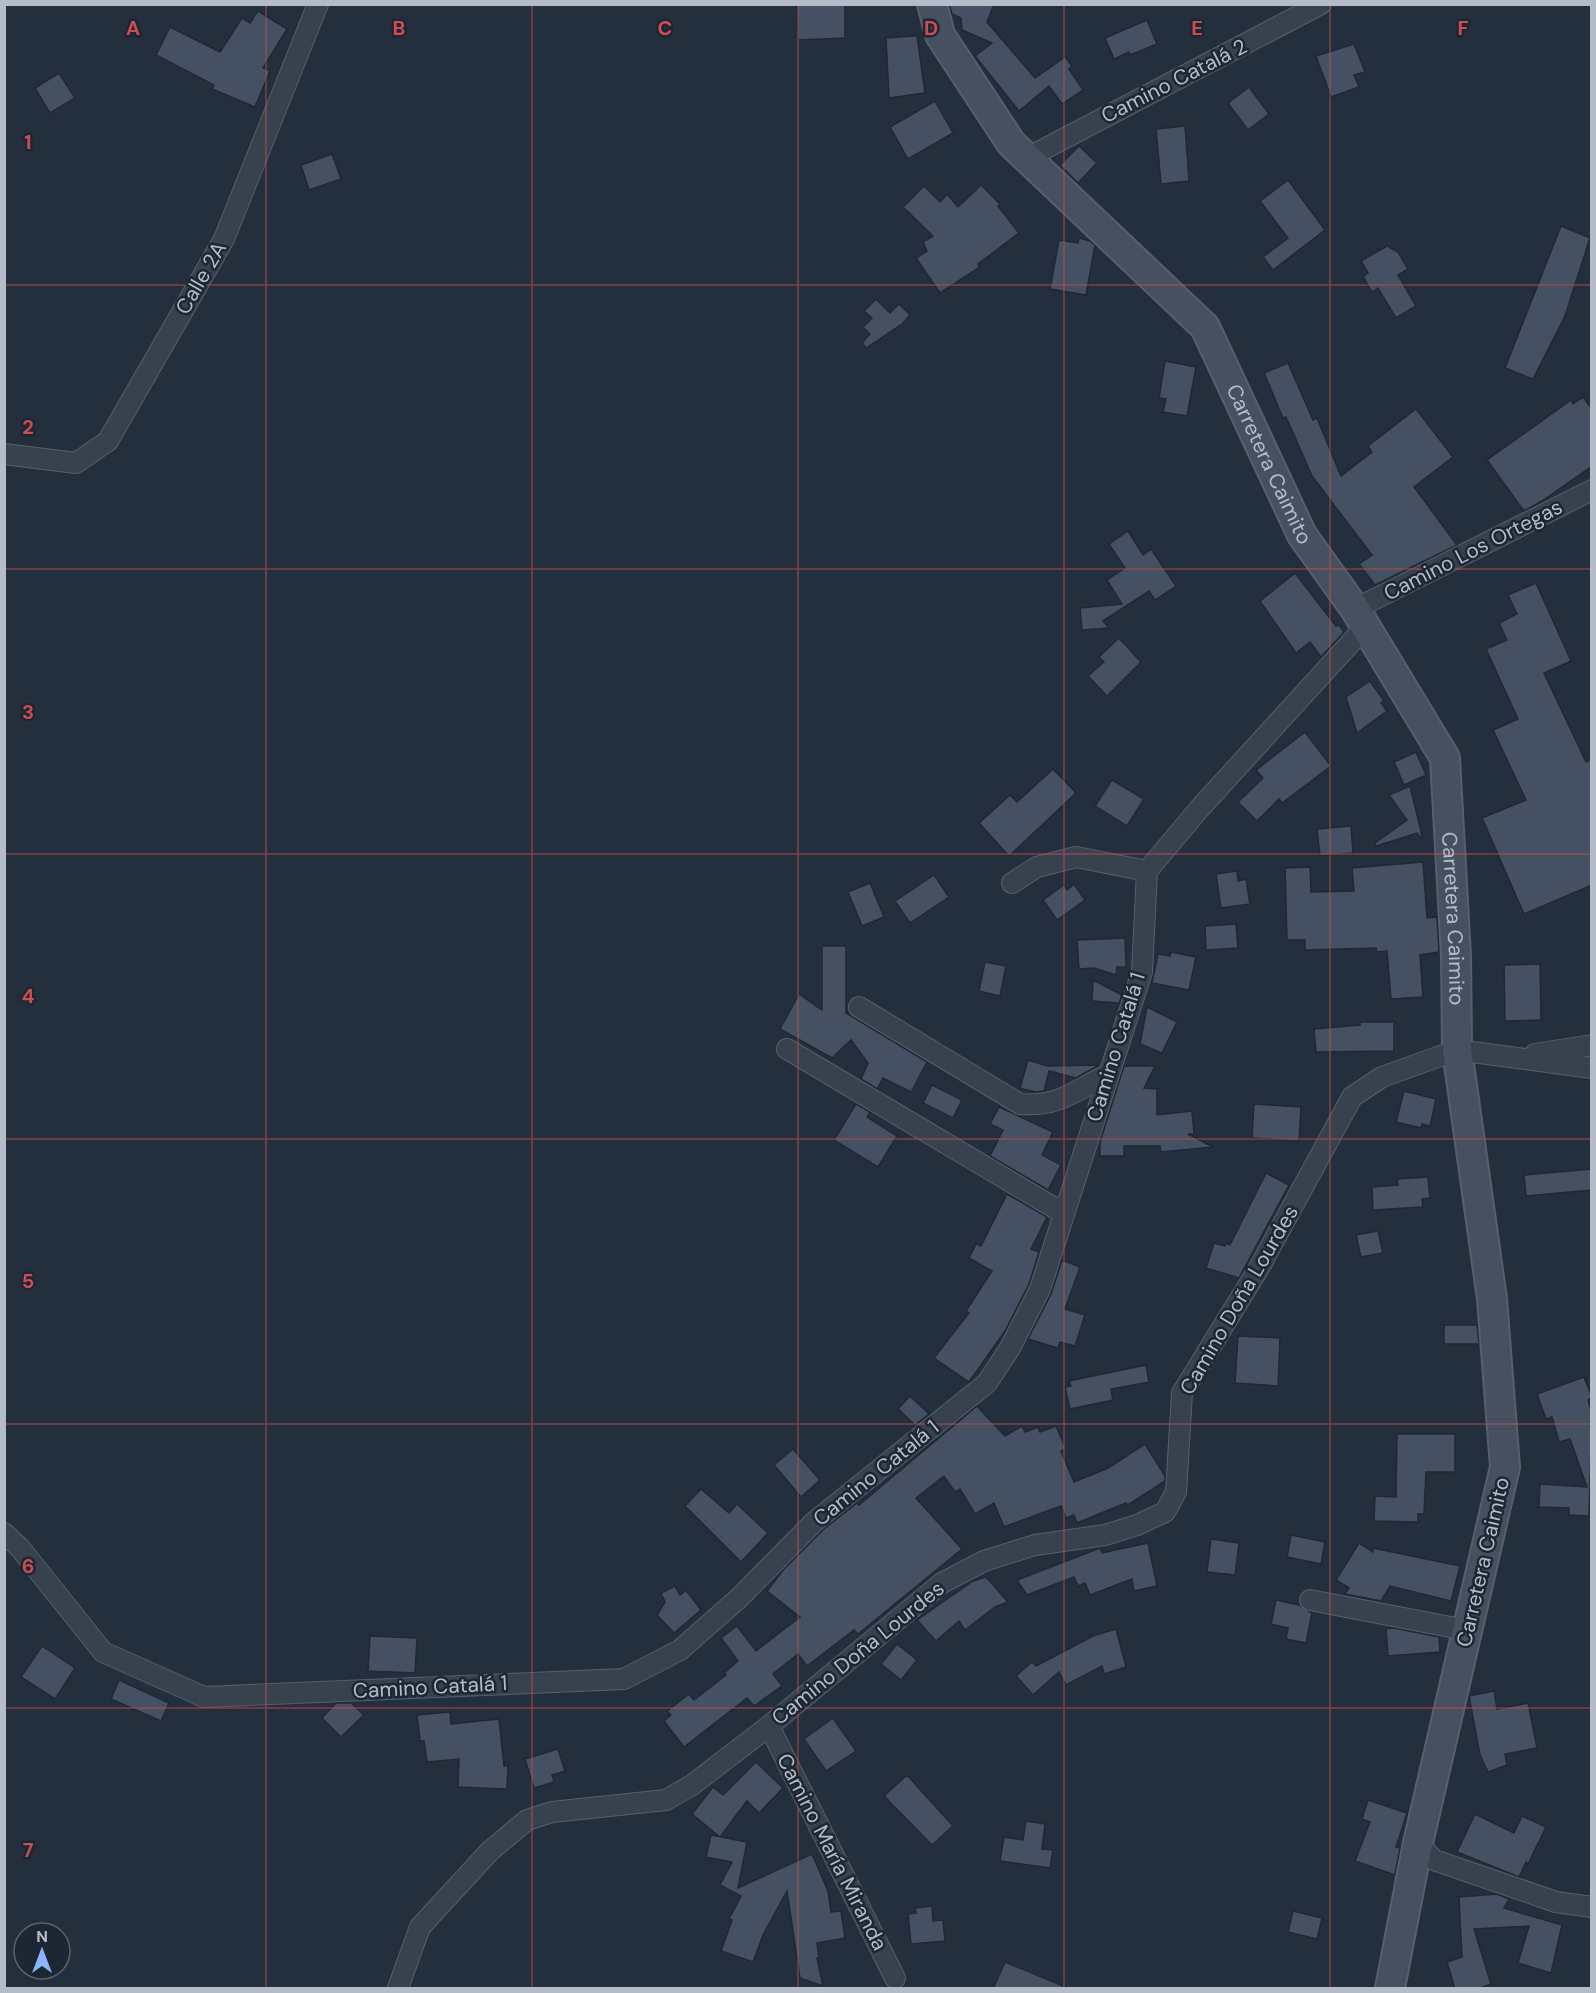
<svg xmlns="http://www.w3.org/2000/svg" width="1596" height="1993" viewBox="0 0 1596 1993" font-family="'DM Sans',sans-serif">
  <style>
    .building { fill: #455162; stroke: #1f2835; stroke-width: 1.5 }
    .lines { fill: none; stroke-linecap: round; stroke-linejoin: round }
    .street-casing { stroke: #565f6c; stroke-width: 22 }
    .secondary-casing { stroke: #565f6c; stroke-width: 32 }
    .street { stroke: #38414e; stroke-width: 20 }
    .secondary { stroke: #465061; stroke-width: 28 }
    .grid { fill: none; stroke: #ce4d50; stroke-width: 1.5; stroke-opacity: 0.55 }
    .labels { text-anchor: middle; stroke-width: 5; stroke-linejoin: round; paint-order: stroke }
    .street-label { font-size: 21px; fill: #b4bcc9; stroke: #1d2633 }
    .grid-label { font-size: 20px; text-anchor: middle; font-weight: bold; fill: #ce4d50; stroke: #1d2633; stroke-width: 5; stroke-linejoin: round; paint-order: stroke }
  </style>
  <rect width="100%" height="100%" fill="#242f3e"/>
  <!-- building -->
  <g class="building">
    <polygon points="797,4 845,4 845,38 798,40"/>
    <polygon points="949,4 994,4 987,22 1035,78 1065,57 1072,66 1069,69 1083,90 1062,104 1049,86 1019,111 975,56 992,43 962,30 961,18 952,14"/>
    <polygon points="258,11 287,29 263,68 270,71 255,107 212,89 214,85 156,55 170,27 220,52 242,18 250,23"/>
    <polygon points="1147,20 1157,44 1130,55 1129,52 1114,59 1105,38"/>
    <polygon points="913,36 917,36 925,93 889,98 886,38"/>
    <polygon points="1354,44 1365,72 1354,75 1359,87 1331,97 1316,56"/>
    <polygon points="59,73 75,98 50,113 35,88"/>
    <polygon points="1249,87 1269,114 1248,130 1228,103"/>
    <polygon points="935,101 953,133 908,159 890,127"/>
    <polygon points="1185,126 1189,181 1161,184 1156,129"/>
    <polygon points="1079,146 1097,163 1078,183 1060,165"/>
    <polygon points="332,154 341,179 309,190 301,165"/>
    <polygon points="1288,180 1325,230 1273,270 1263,257 1288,238 1260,201"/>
    <polygon points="981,185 1000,204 998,206 1019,233 978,264 980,267 940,293 916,258 927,251 923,242 933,236 903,207 924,186 940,202 947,194 958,207"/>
    <polygon points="1561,226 1590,238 1565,316 1533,379 1505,368"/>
    <polygon points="1079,238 1090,241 1095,245 1086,295 1050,289 1059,240 1078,243"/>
    <polygon points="1387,246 1398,252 1408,269 1398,275 1416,306 1396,318 1378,288 1372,292 1363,276 1368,273 1361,261"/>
    <polygon points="876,299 890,313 899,304 910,315 902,324 866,348 862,343 870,334 863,327 872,318 864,311"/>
    <polygon points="1165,361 1196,367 1187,416 1163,412 1166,399 1159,398"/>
    <polygon points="1288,363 1313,420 1317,418 1341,476 1372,452 1368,446 1416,409 1453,457 1414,487 1457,545 1375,585 1359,564 1372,555 1312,476 1286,417 1283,418 1264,373"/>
    <polygon points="1583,397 1592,409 1592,466 1542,501 1524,511 1487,460 1571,400 1573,404"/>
    <polygon points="1128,531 1143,555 1151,549 1176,586 1155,600 1149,591 1103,621 1109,628 1082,630 1080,608 1122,604 1107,580 1125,568 1109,544"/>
    <polygon points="1295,573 1336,626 1339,625 1344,632 1321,657 1310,642 1296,653 1260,601"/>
    <polygon points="1536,583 1571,661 1544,673 1586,762 1592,759 1592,885 1524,914 1482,818 1526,800 1493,730 1518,719 1486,649 1507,640 1499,623 1517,614 1508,595"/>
    <polygon points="1119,638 1141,662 1107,696 1088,676 1104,662 1099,657"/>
    <polygon points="1370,681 1384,701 1381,703 1387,711 1357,733 1346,697"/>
    <polygon points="1305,732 1331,766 1282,803 1279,799 1257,821 1238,802 1263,778 1256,770"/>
    <polygon points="1416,752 1426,775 1404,785 1394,762"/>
    <polygon points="1053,769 1076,793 1009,856 979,823 1010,795 1017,802"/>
    <polygon points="1112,780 1144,799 1127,826 1095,806"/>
    <polygon points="1410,786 1423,840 1417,833 1376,846 1375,843 1407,820 1389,795"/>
    <polygon points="1351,826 1353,853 1320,856 1317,829"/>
    <polygon points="1423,862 1427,918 1437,917 1439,952 1420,955 1423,997 1391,999 1387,951 1377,952 1376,948 1305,950 1305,940 1287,940 1285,868 1310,867 1311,892 1354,891 1352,868"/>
    <polygon points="1237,871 1238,881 1246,879 1250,904 1221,908 1216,874"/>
    <polygon points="934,875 949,897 910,923 895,901"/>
    <polygon points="870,883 884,917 862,926 848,892"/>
    <polygon points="1074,884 1085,900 1057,920 1043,900 1064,885 1067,890"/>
    <polygon points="1236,924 1238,948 1206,950 1205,926"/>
    <polygon points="1125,938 1126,967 1117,967 1116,975 1094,968 1079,969 1077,940"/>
    <polygon points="822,946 846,946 846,1013 927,1062 911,1092 883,1078 877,1089 861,1079 868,1063 851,1040 832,1058 780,1029 799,994 822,1010"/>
    <polygon points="1171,952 1196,957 1189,990 1152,983 1158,954 1170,956"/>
    <polygon points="985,962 1006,966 1000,996 979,991"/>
    <polygon points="1540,964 1541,1020 1505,1021 1504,965"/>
    <polygon points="1093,980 1122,995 1119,1003 1092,1001"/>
    <polygon points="1147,1007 1177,1022 1162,1053 1140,1044"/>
    <polygon points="1360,1022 1394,1022 1394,1051 1316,1052 1314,1029 1360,1025"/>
    <polygon points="1028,1060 1047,1066 1099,1065 1076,1078 1049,1071 1044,1091 1035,1092 1020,1088"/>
    <polygon points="1124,1066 1155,1066 1144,1088 1157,1089 1157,1115 1192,1111 1194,1134 1188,1134 1213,1147 1161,1152 1160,1146 1124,1146 1124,1156 1100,1156 1100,1142"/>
    <polygon points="932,1085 962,1100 953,1118 923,1103"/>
    <polygon points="1404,1091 1436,1099 1430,1126 1422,1124 1421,1128 1396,1122"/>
    <polygon points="856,1104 870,1112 867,1117 897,1136 878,1167 834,1140"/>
    <polygon points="1254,1104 1301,1107 1299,1141 1252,1138"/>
    <polygon points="999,1107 1053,1132 1042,1155 1061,1165 1048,1190 990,1156 1003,1130 990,1124"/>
    <polygon points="1592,1169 1592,1190 1526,1196 1524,1175"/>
    <polygon points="1266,1173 1289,1185 1239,1278 1206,1268 1214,1243 1225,1246 1226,1243 1230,1245"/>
    <polygon points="1428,1177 1430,1198 1422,1199 1423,1207 1373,1210 1372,1187 1398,1185 1397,1179"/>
    <polygon points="1007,1194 1047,1217 1031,1249 1039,1252 1029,1284 1005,1331 969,1382 934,1358 969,1313 966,1311 992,1271 969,1258 976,1244 981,1246"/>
    <polygon points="1378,1231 1383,1253 1361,1257 1356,1235"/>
    <polygon points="1062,1260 1080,1267 1065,1309 1085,1315 1075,1346 1060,1342 1058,1348 1028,1339 1051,1294"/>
    <polygon points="1444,1325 1477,1325 1479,1344 1444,1344"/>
    <polygon points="1238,1336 1280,1338 1278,1386 1235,1383"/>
    <polygon points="1146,1365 1149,1382 1111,1389 1113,1400 1070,1409 1065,1387 1071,1386 1069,1381"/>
    <polygon points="1584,1377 1592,1397 1588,1400 1592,1413 1589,1516 1569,1515 1569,1508 1539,1507 1540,1484 1587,1487 1570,1439 1559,1442 1552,1417 1546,1419 1537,1394"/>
    <polygon points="910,1396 929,1414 915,1425 898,1409"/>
    <polygon points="977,1406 1005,1436 1022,1426 1025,1432 1038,1427 1040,1432 1056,1426 1066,1449 1061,1451 1074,1482 1108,1468 1145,1444 1165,1476 1165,1481 1128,1505 1126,1503 1077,1523 1074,1515 1066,1518 1061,1506 1004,1527 994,1503 975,1514 960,1489 955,1492 944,1476 916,1498 962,1549 858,1634 854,1630 807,1666 798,1654 773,1674 782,1686 754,1706 747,1698 684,1747 664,1721 671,1715 667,1711 689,1694 694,1700 726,1675 724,1673 738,1661 721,1638 737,1626 756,1651 800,1617 767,1591 784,1569 824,1529 857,1503 859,1505"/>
    <polygon points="1397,1434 1455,1434 1455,1472 1426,1472 1424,1514 1418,1514 1418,1522 1374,1521 1375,1496 1396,1497"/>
    <polygon points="793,1449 820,1480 801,1497 774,1465"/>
    <polygon points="701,1489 729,1513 737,1504 768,1533 741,1562 685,1506"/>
    <polygon points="1291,1535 1325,1542 1321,1564 1287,1557"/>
    <polygon points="1211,1539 1239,1543 1235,1575 1207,1572"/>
    <polygon points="1148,1543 1157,1586 1134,1591 1132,1579 1090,1595 1085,1583 1078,1586 1074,1577 1027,1595 1017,1580 1100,1548 1102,1553"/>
    <polygon points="1359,1543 1373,1552 1373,1548 1460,1566 1451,1601 1390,1586 1381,1601 1345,1594 1349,1588 1336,1580"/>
    <polygon points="986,1577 1008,1602 995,1607 965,1630 959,1621 936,1641 917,1620 973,1581"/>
    <polygon points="675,1586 680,1595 686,1590 701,1610 674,1633 657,1615 665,1602 661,1593"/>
    <polygon points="1276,1600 1299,1605 1312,1613 1306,1643 1286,1639 1288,1628 1271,1624"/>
    <polygon points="1394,1628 1439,1637 1440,1652 1388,1656 1386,1629"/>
    <polygon points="1116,1629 1126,1667 1104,1674 1102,1666 1066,1685 1059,1672 1033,1695 1016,1676 1032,1662 1036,1666 1093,1636"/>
    <polygon points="370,1636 417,1638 415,1673 368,1671"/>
    <polygon points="897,1644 917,1660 901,1680 881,1664"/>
    <polygon points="42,1646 75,1668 55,1699 21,1677"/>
    <polygon points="119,1680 169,1703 161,1721 111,1699"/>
    <polygon points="1494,1691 1497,1709 1528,1703 1537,1748 1505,1754 1507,1765 1488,1772 1480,1755 1469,1696"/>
    <polygon points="336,1703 351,1703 364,1715 341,1737 322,1718"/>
    <polygon points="450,1712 451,1724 499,1719 504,1766 508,1765 507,1789 458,1787 459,1759 427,1762 424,1741 420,1741 417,1715"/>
    <polygon points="833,1718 856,1751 826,1771 804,1739"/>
    <polygon points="558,1749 565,1771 552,1775 554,1782 534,1788 525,1759"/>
    <polygon points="756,1762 783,1788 759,1813 747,1801 720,1837 692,1814 713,1787 723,1795"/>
    <polygon points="907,1775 953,1826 932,1845 884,1796"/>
    <polygon points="1368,1800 1407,1813 1396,1847 1400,1848 1395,1875 1355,1861 1370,1822 1362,1819"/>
    <polygon points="1475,1814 1514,1833 1522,1816 1546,1827 1528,1864 1526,1862 1519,1877 1457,1852"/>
    <polygon points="1026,1821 1045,1824 1042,1849 1053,1850 1050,1868 1000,1861 1004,1837 1023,1840"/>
    <polygon points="711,1835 747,1842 738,1888 812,1854 828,1891 831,1912 841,1911 845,1938 817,1943 819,1958 817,1958 823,1986 800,1978 787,1891 763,1935 753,1962 721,1951 732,1920 729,1919 741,1896 720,1885 732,1862 706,1857"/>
    <polygon points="1497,1894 1509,1899 1504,1908 1562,1925 1551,1973 1518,1963 1529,1926 1474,1929 1491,1984 1478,1989 1455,1989 1447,1962 1462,1957 1459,1897"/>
    <polygon points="932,1906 933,1921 943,1920 945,1941 911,1944 908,1914 916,1913 915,1908"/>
    <polygon points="1293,1911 1322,1918 1317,1939 1288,1932"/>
    <polygon points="1005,1962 1068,1988 1068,1989 993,1989"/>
  </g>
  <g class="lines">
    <!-- street casing -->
    <g class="street-casing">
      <g id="street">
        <polyline points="1027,158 1321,4"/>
        <polyline points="4,454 76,463 108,441 224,239 318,4"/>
        <polyline points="1355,609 1592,490"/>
        <polyline points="1012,883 1037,867 1076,857 1147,871"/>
        <path d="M 859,1007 L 1020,1104 C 1061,1107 1075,1090 1109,1074"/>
        <polyline points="787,1049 1063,1213"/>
        <polyline points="1535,1054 1592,1045"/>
        <polyline points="4,1533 20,1548 103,1652 204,1697 624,1679 680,1650 739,1598 814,1522 987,1383 1010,1348 1040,1289 1142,972 1147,871 1200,808 1366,626"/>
        <polyline points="1310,1600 1466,1630"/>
        <polyline points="769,1726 895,1978"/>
        <polyline points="1418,1843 1434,1860 1556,1902 1592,1907"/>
        <polyline points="398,1988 420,1927 490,1851 527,1820 552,1812 666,1800 692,1785 769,1726 942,1583 984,1561 1035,1545 1105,1535 1137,1525 1165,1512 1176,1492 1182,1393 1259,1268 1352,1097 1382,1077 1457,1050 1592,1068"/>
      </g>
    </g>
    <!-- secondary casing -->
    <g class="secondary-casing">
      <g id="secondary">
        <path id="s1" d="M 932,4 L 940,35 L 1011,143 L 1205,327 L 1302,535 L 1355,609 L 1445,758 L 1456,956 L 1457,1050 L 1492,1299 L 1505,1467 L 1418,1843 L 1390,1988"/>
      </g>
    </g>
    <!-- street -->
    <use href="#street" class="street"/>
    <!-- secondary -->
    <use href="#secondary" class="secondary"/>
  </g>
  <!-- grid -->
  <path class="grid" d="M 266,4 L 266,1988M 532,4 L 532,1988M 798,4 L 798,1988M 1064,4 L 1064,1988M 1330,4 L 1330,1988M 4,285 L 1592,285M 4,569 L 1592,569M 4,854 L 1592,854M 4,1139 L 1592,1139M 4,1424 L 1592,1424M 4,1708 L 1592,1708"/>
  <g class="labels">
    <!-- street labels -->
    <g class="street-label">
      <text transform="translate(1174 81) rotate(-27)" y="7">Camino Catalá 2</text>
      <text transform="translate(201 278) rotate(-60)" y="7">Calle 2A</text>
      <text dy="7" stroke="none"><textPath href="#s1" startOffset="580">Carretera Caimito</textPath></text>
      <text transform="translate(1473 550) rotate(-27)" y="7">Camino Los Ortegas</text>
      <text dy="7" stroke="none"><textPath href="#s1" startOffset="1084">Carretera Caimito</textPath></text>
      <text transform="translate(1116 1047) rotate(-73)" y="7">Camino Catalá 1</text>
      <text transform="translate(1239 1300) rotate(-60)" y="7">Camino Doña Lourdes</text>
      <text transform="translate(876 1473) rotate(-39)" y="7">Camino Catalá 1</text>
      <text transform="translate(1483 1562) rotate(-77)" y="7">Carretera Caimito</text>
      <text transform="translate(858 1653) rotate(-39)" y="7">Camino Doña Lourdes</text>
      <text transform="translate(430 1687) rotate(-3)" y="7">Camino Catalá 1</text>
      <text transform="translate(832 1852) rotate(63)" y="7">Camino María Miranda</text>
    </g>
  </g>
  <g class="grid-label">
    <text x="133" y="35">A</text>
    <text x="399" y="35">B</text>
    <text x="665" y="35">C</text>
    <text x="931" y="35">D</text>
    <text x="1197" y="35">E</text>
    <text x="1463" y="35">F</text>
    <text x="28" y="149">1</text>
    <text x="28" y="434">2</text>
    <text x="28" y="719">3</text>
    <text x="28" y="1003">4</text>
    <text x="28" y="1288">5</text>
    <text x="28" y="1573">6</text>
    <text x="28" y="1857">7</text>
  </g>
  <!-- border -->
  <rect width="1596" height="1993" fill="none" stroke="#b4bcc9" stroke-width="12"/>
  <!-- north arrow -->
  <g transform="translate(42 1951)"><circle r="28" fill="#1d2633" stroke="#59626f" stroke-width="1.5"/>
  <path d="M0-4.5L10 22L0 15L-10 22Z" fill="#8ab4f8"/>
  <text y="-9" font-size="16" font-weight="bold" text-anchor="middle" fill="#b4bcc9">N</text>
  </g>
</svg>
